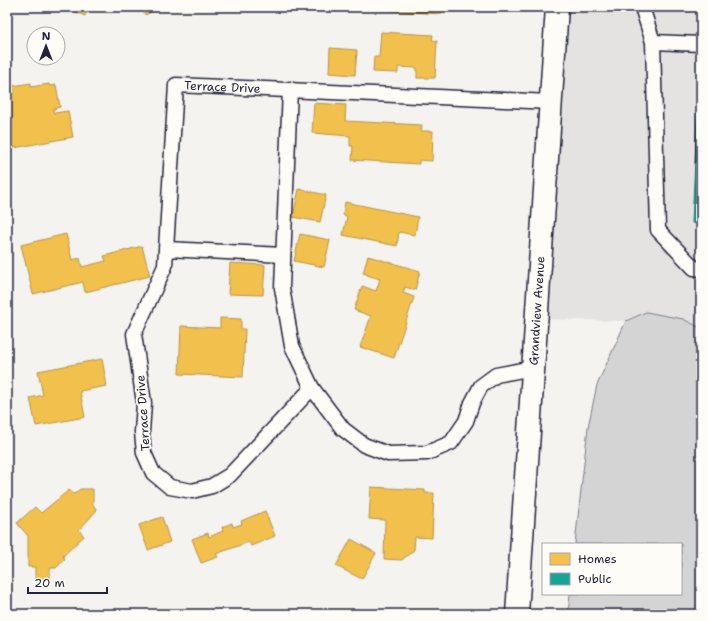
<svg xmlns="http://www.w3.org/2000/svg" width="708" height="621" viewBox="0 0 708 621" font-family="'Shantell Sans',sans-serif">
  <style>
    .built { fill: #e4e3e2 }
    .green { fill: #d5d4d5; stroke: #7c7b88 }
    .homes { fill: #f2c14e; stroke: #b49148 }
    .public { fill: #17a398; stroke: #1a7c7c }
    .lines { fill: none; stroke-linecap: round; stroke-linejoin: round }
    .lane-casing { stroke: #22223b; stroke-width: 17 }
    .secondary-casing { stroke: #22223b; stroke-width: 25 }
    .lane { stroke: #fdfcf7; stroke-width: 14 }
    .secondary { stroke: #fdfcf7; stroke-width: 22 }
    .labels { text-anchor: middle; stroke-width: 4; stroke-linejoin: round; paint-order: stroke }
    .street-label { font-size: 12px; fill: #22223b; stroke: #fdfcf7 }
  </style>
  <rect width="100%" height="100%" fill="#f4f3ef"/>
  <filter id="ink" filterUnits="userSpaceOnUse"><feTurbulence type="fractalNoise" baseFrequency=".025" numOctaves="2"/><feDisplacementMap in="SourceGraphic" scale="8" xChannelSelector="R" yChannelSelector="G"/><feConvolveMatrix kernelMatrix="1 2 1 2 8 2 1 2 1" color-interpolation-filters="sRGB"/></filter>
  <g filter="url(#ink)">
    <!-- built -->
    <polygon class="built" points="553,7 701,7 701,328 683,319 646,312 626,321 532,319"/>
    <!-- green -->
    <polygon class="green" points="646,312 683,319 701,328 701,614 568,614 570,594 681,594 681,544 575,544 588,427 597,385 626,321"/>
    <!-- homes -->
    <g class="homes">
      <polygon points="64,7 89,7 85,16"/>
      <polygon points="141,7 161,7 145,15"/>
      <polygon points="383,7 442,7 441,14 383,10"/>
      <polygon points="381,32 433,35 432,40 437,41 435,78 417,78 417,68 398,67 398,73 373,72 374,57 379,57"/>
      <polygon points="330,48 357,50 355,75 329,73"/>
      <polygon points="31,83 31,87 49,84 49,86 56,85 60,107 53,109 54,113 68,111 73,137 8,149 7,142 7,87"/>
      <polygon points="314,103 346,105 345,121 422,125 421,131 433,131 432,161 419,160 419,164 352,160 353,146 350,146 350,136 312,133"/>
      <polygon points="299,189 326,195 320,222 293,217"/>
      <polygon points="345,202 418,217 415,235 399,232 397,246 343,235 347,216 343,215"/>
      <polygon points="66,234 72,260 80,258 82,267 106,261 104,256 142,246 150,276 85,292 83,282 33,294 21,245"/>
      <polygon points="300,234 330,240 324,267 294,261"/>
      <polygon points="368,256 420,271 415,290 405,287 403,293 414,297 394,358 360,347 371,316 354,310 362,286 376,291 380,279 367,275 367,274 363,273"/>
      <polygon points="230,263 265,265 263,295 228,294"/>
      <polygon points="220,318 241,319 241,329 245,329 243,377 179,374 181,326 220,328"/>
      <polygon points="102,359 107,386 80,391 85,417 36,426 30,398 43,395 38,371"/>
      <polygon points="371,487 425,490 425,493 434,493 432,538 415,537 414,550 402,560 384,559 385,520 369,519"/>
      <polygon points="80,489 93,489 93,505 97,510 79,530 84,536 63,556 65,559 56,568 50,568 50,579 35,579 35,567 28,567 28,536 17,523 35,507 41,513 69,490 74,494"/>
      <polygon points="265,511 275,536 251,546 249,542 216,554 218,557 201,563 192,539 208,533 209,537 223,531 222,527 232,523 233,527 242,524 241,521"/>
      <polygon points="162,517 170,542 148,550 139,525"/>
      <polygon points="351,539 376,553 362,579 336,566"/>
      <polygon points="379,611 412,612 412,614 379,614"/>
    </g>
    <!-- public -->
    <polygon class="public" points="698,98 701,99 701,224 692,223"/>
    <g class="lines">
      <!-- lane casing -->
      <g class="lane-casing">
        <g id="lane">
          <polyline points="642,7 653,42 658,230 694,268 701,269"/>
          <polyline points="653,42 701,44"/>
          <polyline points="290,89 282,288 292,346 312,388 343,429 364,445 388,454 427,453 451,443 466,421 472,403 481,386 496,375 533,368"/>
          <polyline points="167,249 283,255"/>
          <path id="s1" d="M 312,388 L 230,475 L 212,486 L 192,491 L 170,487 L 153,473 L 144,453 L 142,432 L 144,403 L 134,334 L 165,266 L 176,85 L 550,102"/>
        </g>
      </g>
      <!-- secondary casing -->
      <g class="secondary-casing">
        <g id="secondary">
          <path id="s2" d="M 517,614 L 557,7"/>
        </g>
      </g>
      <!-- lane -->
      <use href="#lane" class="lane"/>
      <!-- secondary -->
      <use href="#secondary" class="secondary"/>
    </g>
  </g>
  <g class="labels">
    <!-- street labels -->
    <g class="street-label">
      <text dy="4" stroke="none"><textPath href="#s1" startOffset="650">Terrace Drive</textPath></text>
      <text dy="4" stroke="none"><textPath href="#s2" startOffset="304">Grandview Avenue</textPath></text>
      <text transform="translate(143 413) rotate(-94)" y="4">Terrace Drive</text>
    </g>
  </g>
  <!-- margin -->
  <rect width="708" height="621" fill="none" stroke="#fdfcf7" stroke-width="24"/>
  <rect x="12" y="12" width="684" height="597" fill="none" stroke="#22223b" stroke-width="1.5" filter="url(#ink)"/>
  <!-- legend -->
  <rect x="542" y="543" width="140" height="52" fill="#fdfcf7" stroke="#a5a5ac"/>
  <rect x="550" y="553" width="20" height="12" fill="#f2c14e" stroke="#a5a5ac"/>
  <text x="578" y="563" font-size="12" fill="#22223b">Homes</text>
  <rect x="550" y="573" width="20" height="12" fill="#17a398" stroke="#a5a5ac"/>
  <text x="578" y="583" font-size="12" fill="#22223b">Public</text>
  <!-- north arrow -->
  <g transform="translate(46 46)"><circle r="19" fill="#fdfcf7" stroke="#a5a5ac"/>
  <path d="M0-3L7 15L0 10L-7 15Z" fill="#22223b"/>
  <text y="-6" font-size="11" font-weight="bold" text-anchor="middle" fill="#22223b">N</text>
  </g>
  <!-- scale -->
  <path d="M28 587v6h79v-6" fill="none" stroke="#22223b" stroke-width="2"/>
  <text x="34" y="587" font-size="12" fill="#22223b" stroke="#fdfcf7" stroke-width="3" paint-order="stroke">20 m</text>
</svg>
